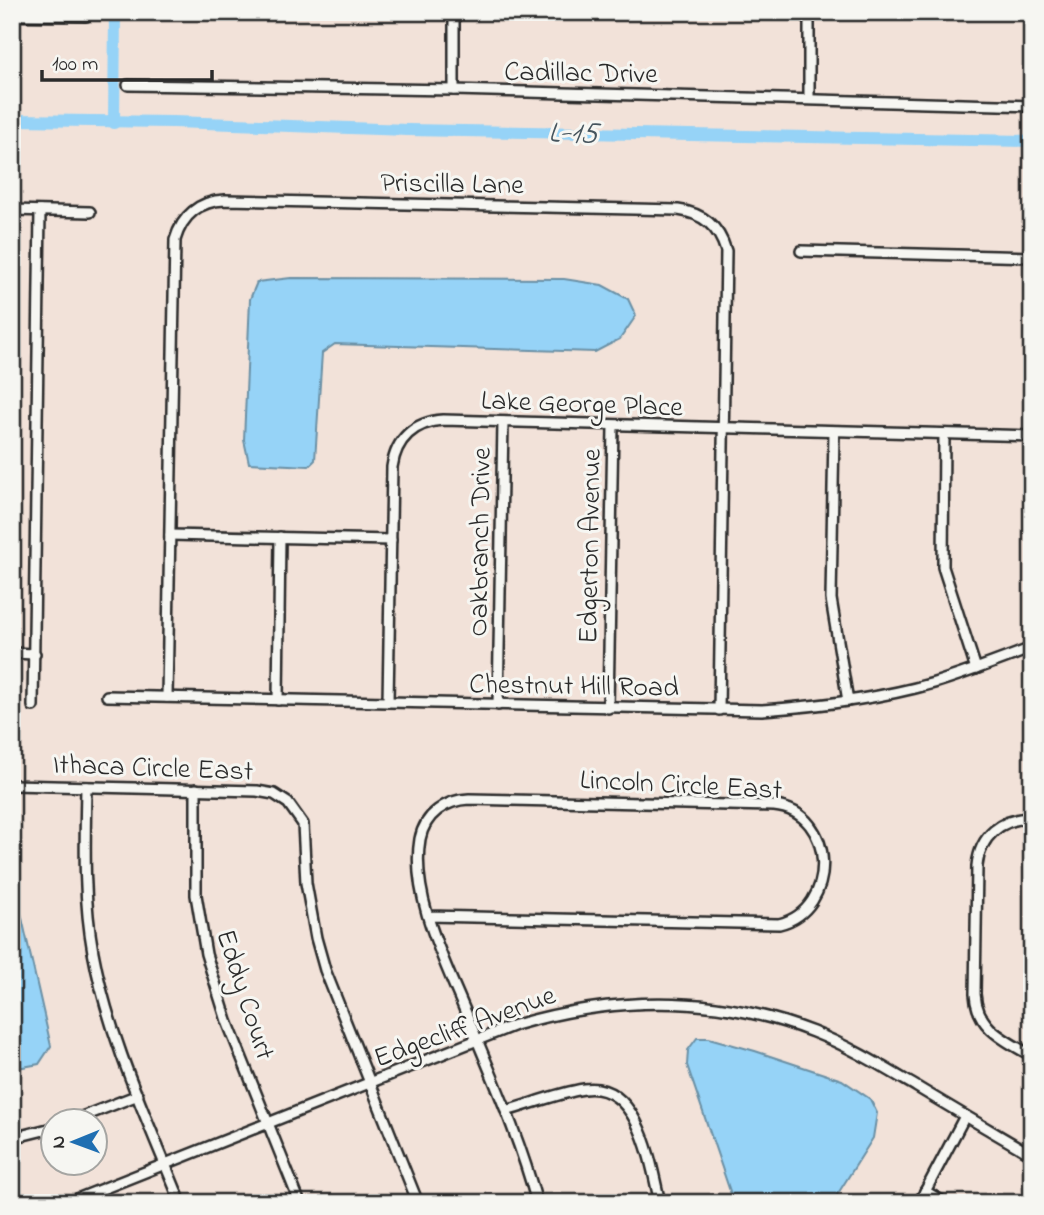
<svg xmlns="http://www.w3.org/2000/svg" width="1044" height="1215" viewBox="0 0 1044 1215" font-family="'Indie Flower',sans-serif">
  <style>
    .water { fill: #96d3f7; stroke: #6b90a5; stroke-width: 2 }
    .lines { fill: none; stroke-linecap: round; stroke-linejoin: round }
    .canal { stroke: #96d3f7; stroke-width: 12 }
    .minor-casing { stroke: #2b2b2b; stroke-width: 14 }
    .minor { stroke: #f6f6f2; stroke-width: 9 }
    .labels { text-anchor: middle; stroke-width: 6; stroke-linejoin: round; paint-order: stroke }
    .street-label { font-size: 28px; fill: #2b2b2b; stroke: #f6f6f2 }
    .water-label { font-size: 30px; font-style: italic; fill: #46555e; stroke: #f6f6f2 }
  </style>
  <rect width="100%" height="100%" fill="#f2e2d9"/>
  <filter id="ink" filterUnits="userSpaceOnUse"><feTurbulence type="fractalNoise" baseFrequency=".0143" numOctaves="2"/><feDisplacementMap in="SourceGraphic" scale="14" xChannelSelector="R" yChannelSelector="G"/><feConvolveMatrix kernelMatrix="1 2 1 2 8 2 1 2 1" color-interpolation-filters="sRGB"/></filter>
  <g filter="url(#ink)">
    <!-- water -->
    <g class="water">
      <polygon points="291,278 564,279 602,285 628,299 636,316 620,339 595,352 335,344 322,353 315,460 309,466 249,463 244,440 250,299 257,282"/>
      <polygon points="12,874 51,1046 39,1064 12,1069"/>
      <polygon points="697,1038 709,1038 755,1051 842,1080 870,1099 877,1113 873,1138 832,1203 734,1203 687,1065 688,1050"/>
    </g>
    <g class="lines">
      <!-- canal -->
      <g class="canal">
        <polyline points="12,120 173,122 408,130 1032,141"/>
        <polyline points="114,123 115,12"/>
      </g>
      <!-- minor casing -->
      <g class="minor-casing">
        <g id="minor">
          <polyline points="12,15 86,16"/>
          <polyline points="128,85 454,90 1032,106"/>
          <polyline points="454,90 454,12"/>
          <polyline points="809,99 809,12"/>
          <polyline points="12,210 90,212"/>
          <polyline points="801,251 1032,257"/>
          <polyline points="834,432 831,599 848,701"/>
          <polyline points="944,434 943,567 976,669"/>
          <polyline points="170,535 391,540"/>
          <polyline points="12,653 35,654"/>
          <path d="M 107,696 L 762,710 C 821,706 878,699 934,683 C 967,673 1000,660 1032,648"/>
          <path d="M 167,697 L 175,240 C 182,216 199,201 225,200 L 678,210 C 703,213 719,227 726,251 L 719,710"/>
          <polyline points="278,700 280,537"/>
          <path d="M 388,702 L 392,467 C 396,439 414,422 443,420 L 1032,436"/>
          <polyline points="498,705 503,422"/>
          <polyline points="33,706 40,211"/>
          <polyline points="608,708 613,426"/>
          <polyline points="12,785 257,791 274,794 288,803 303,824 306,883 316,938 325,970 418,1203"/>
          <path d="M 86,787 C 85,842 83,897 93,952 C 109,1039 148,1121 181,1203"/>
          <polyline points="196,789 196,895 206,954 227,1021 300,1203"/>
          <path d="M 1032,818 C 1001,818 980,836 977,866 L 975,994 C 977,1029 1005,1040 1032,1056"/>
          <path d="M 428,916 L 779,924 C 839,910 837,812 774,806 L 469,799 C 446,800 425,814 420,839 C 410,897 447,966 468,1018 C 493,1079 520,1139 537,1203"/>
          <path d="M 506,1111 C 531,1104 558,1093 584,1089 C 639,1081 651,1164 660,1203"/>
          <polyline points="74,1120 138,1095"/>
          <polyline points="12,1138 52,1128"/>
          <polyline points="925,1191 945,1203"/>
          <path d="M 67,1203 L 515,1025 C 614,996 716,994 813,1032 C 849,1046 883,1067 917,1087 C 955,1110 993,1132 1032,1155"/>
          <polyline points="919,1203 965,1116"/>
        </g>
      </g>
      <!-- minor -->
      <use href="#minor" class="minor"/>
    </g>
  </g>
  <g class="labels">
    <!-- street labels -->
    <g class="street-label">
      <text transform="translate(581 71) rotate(1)" y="10">Cadillac Drive</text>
      <text transform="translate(452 182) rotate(1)" y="10">Priscilla Lane</text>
      <text transform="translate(582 402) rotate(2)" y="10">Lake George Place</text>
      <text transform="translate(478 542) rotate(-89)" y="10">Oakbranch Drive</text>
      <text transform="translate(588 546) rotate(-89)" y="10">Edgerton Avenue</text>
      <text transform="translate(574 684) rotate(1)" y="10">Chestnut Hill Road</text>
      <text transform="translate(153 766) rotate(2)" y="10">Ithaca Circle East</text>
      <text transform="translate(681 783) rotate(3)" y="10">Lincoln Circle East</text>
      <text transform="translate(247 994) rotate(72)" y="10">Eddy Court</text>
      <text transform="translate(464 1025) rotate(-20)" y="10">Edgecliff Avenue</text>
    </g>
    <!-- water labels -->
    <g class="water-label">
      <text transform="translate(573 132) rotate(1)" y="10">L-15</text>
    </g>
  </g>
  <!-- margin -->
  <rect width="1044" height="1215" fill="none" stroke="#f6f6f2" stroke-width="42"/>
  <rect x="21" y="21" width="1002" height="1173" fill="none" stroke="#2b2b2b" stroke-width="2.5" filter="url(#ink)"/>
  <!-- north arrow -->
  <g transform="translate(74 1142) rotate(269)"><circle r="33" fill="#f6f6f2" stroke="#a5a5a2" stroke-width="2"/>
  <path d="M0-5L12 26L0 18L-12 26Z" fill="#1f6fb2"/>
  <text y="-10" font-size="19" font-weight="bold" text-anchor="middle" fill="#2b2b2b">N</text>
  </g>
  <!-- scale -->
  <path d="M42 70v10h170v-10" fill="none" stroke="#2b2b2b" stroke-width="3.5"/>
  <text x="52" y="70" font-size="21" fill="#2b2b2b" stroke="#f6f6f2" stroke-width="5" paint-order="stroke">100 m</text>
</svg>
